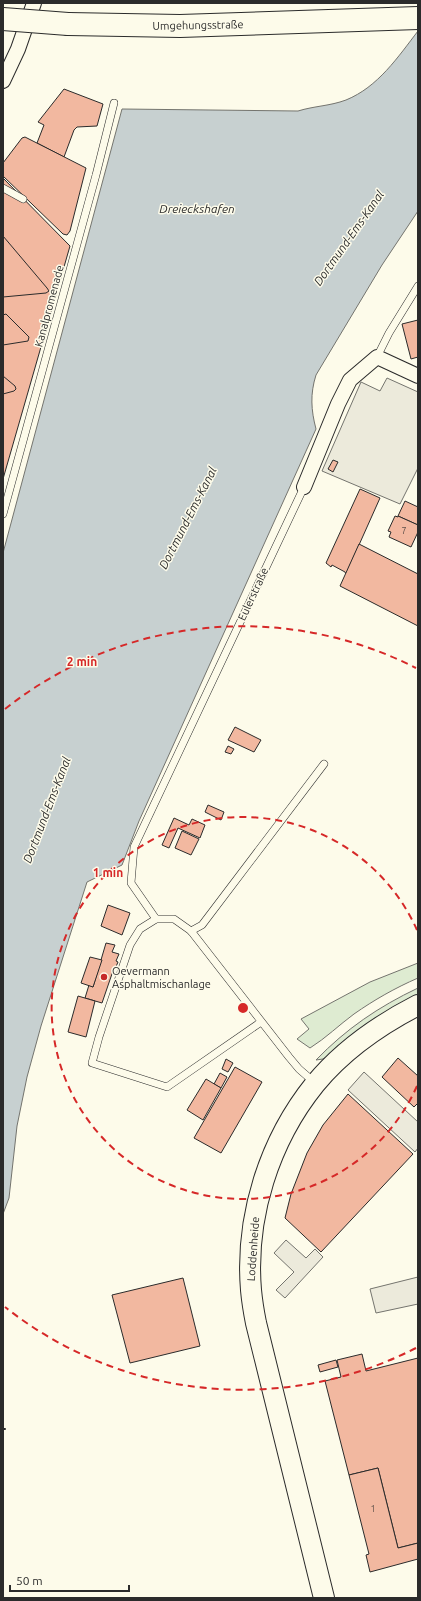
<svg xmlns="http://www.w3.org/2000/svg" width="421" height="1601" viewBox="0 0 421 1601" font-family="Ubuntu,sans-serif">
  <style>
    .green { fill: #deebd1; stroke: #74746e }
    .parking { fill: #eceadb; stroke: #74746e }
    .water { fill: #c7d0d0; stroke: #74746e }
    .building { fill: #f2b8a0; stroke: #2b2b2b }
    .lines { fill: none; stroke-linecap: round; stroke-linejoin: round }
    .lane-casing { stroke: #2b2b2b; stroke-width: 8 }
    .street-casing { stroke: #2b2b2b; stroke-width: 16 }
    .secondary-casing { stroke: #2b2b2b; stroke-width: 22 }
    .highway-casing { stroke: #2b2b2b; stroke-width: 24 }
    .lane { stroke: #fdfbea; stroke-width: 7 }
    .street { stroke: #fdfbea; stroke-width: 14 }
    .secondary { stroke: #fdfbea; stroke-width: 20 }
    .highway { stroke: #fdfbea; stroke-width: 22 }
    .highway-bridge-casing { stroke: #2b2b2b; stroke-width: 24; stroke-linecap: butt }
    .highway-bridge { stroke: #fdfbea; stroke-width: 22 }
    .wall { stroke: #2b2b2b; stroke-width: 2 }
    .ring { fill: none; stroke: #d62828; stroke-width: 2; stroke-dasharray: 7 5 }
    .poi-dot { fill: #c62828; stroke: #fdfbea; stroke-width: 1.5 }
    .labels { text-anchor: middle; stroke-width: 3; stroke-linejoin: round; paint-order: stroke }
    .number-label { font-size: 9px; fill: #5d4e48 }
    .street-label { font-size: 11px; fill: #2b2b2b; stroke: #fdfbea }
    .poi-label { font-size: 11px; fill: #2b2b2b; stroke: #fdfbea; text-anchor: start }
    .water-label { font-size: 12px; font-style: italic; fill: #2b2b2b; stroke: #fdfbea }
    .centre { fill: #d62828; stroke: #fdfbea; stroke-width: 2 }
    .ring-label { font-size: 12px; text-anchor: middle; font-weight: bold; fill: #d62828; stroke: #fdfbea; stroke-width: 3; stroke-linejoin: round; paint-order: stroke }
  </style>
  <rect width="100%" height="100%" fill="#fdfbea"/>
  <!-- green -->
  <g class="green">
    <path d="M 418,963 L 418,978 C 395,988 374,1000 354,1014 C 339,1025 326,1038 310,1048 L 297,1039 L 309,1029 L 301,1019 L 370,982 Z"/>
    <path d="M 418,988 L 418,996 L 328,1056 L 323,1059 L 316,1060 C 346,1029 378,1007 418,988 Z"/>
  </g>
  <!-- parking -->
  <g class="parking">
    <polygon points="387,378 418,392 418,468 400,504 322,471 361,382 380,391"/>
    <polygon points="364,1072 418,1122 418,1148 415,1152 348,1090"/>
    <polygon points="286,1240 306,1258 315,1249 323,1257 285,1298 276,1290 294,1272 274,1253"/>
    <polygon points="418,1277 418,1304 376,1313 370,1289"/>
  </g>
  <!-- water -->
  <path class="water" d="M 418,31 L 418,211 L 382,265 L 316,375 C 310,394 311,410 316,429 L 139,821 L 122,865 L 87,882 L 41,1026 L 27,1077 L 17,1126 L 9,1198 L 3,1214 L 3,553 L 122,109 L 298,111 C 314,106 330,106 346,100 C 378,87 398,57 418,31 Z"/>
  <!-- building -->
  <g class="building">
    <polygon points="64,89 103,104 97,126 77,127 74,130 64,157 37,143 44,125 38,122"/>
    <polygon points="25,137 86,168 70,231 67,235 63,234 3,176 3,163 22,138"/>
    <polygon points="3,178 70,246 3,479"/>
    <polygon points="3,236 47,288 49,291 46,293 3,297"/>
    <polygon points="6,314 29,337 28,341 3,345 3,315"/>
    <polygon points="418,320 418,357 411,359 402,324"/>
    <polygon points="3,376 15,386 16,389 14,391 3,394"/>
    <polygon points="333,460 338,462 333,472 328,469"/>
    <polygon points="360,489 380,498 346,574 345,572 332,565 331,567 326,563"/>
    <polygon points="405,501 418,507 418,525 398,516"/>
    <polygon points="395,516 398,517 398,516 418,525 418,532 411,547 389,537 391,532 388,531"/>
    <polygon points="359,544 418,574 418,626 340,586"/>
    <polygon points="235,727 261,740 254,752 228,740"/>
    <polygon points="228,746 234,749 231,754 225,752"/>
    <polygon points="208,805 224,812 221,820 205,812"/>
    <polygon points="174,818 189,825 192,819 205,825 200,838 178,828 169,848 162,845"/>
    <polygon points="182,831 199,839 191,855 175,848"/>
    <polygon points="108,905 130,913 122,935 101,926"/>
    <polygon points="106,943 115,945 112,952 119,954 116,961 118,962 115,969 114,968 102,1003 85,998 89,985 93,987"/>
    <polygon points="90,957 102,960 93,987 81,983"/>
    <polygon points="78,996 95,1001 86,1037 68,1032"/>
    <polygon points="398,1058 418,1076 418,1103 414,1107 382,1077"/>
    <polygon points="226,1059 233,1063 228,1072 222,1069"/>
    <polygon points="235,1067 262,1082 221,1153 194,1138"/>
    <polygon points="220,1073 227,1077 221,1088 214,1084"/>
    <polygon points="206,1079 221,1088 203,1120 187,1110"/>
    <polygon points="348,1094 413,1154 321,1252 285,1218 291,1194 307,1153 323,1125"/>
    <polygon points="183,1278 200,1346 130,1363 112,1295"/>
    <polygon points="362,1354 366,1371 418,1358 418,1543 398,1548 378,1468 349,1475 325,1381 341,1377 337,1360"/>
    <polygon points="336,1360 338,1367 320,1372 318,1365"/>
    <polygon points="378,1468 398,1548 418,1543 418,1559 370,1572 366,1555 369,1554 349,1475"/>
  </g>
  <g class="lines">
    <!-- lane casing -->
    <g class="lane-casing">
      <g id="lane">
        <polyline points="3,188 23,199"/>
        <polyline points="377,357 389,333 418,286"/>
        <polyline points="3,514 96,175 114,103"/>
        <polyline points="156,919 131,883 134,847 304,487"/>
        <polyline points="191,931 202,925 324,764"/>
        <polyline points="261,1022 167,1087 92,1063 99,1037 130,945 140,929 156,919 174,919 191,931 289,1057 299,1069 314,1082"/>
      </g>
    </g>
    <!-- street casing -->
    <g class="street-casing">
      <g id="street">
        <polyline points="3,81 18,49 34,3"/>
        <polyline points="304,487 338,404 350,380 377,357 418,376"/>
      </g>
    </g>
    <!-- secondary casing -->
    <g class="secondary-casing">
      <path id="secondary" d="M 324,1598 L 256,1323 C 254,1313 252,1301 251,1290 C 245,1217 269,1141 315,1084 C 343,1050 379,1025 418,1005"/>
    </g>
    <!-- highway casing -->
    <g class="highway-casing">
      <polyline id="highway" points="68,24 180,26 418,18"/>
    </g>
    <!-- lane -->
    <use href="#lane" class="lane"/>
    <!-- street -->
    <use href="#street" class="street"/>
    <!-- secondary -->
    <use href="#secondary" class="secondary"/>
    <!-- highway -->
    <use href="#highway" class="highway"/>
    <!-- highway-bridge casing -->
    <g class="highway-bridge-casing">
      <polyline id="highway-bridge" points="3,19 68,24"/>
    </g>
    <!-- highway-bridge -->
    <use href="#highway-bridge" class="highway-bridge"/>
    <!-- wall -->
    <polyline class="wall" points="3,1429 5,1429"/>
  </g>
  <!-- distance rings -->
  <g class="ring">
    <path d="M417 1086A191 191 0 1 1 417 930"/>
    <path d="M416 1348A382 382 0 0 1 5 1307M5 709A382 382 0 0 1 416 668"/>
  </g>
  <!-- markers -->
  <circle class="poi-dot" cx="104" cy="977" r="4"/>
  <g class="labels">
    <!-- number labels -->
    <g class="number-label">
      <text x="404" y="534">7</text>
      <text x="373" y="1512">1</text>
    </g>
    <!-- street labels -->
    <g class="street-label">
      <text transform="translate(198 25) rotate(-1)" y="4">Umgehungsstraße</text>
      <text transform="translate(49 306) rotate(-75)" y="4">Kanalpromenade</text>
      <text transform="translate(253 594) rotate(-65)" y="4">Eulerstraße</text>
      <text transform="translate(253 1249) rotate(-86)" y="4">Loddenheide</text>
    </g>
    <!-- poi labels -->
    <g class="poi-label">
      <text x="112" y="975">Oevermann<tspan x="112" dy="13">Asphaltmischanlage</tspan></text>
    </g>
    <!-- water labels -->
    <g class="water-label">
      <text x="197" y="213">Dreieckshafen</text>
      <text transform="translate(349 238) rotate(-55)" y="4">Dortmund-Ems-Kanal</text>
      <text transform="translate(188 518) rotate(-63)" y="4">Dortmund-Ems-Kanal</text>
      <text transform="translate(47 810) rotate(-69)" y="4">Dortmund-Ems-Kanal</text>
    </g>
  </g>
  <circle cx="243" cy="1008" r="6" class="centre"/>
  <g class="ring-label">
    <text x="82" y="666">2 min</text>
    <text x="108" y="877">1 min</text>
  </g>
  <!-- border -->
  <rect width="421" height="1601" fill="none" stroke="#2b2b2b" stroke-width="8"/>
  <!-- scale -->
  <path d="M10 1585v6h119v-6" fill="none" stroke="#2b2b2b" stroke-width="2"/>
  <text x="16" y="1585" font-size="12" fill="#2b2b2b" stroke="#fdfbea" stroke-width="3" paint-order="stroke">50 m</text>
</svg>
